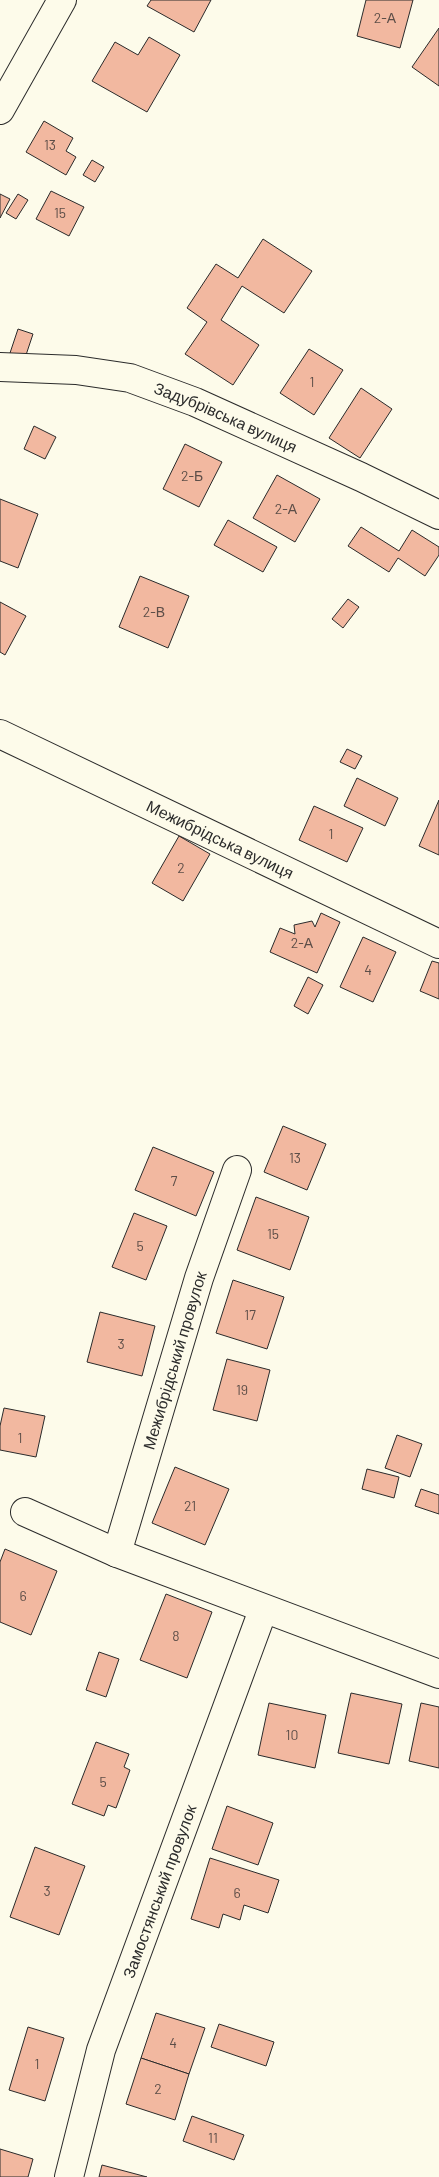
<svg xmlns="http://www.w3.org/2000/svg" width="439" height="2177" viewBox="0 0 439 2177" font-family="Barlow,sans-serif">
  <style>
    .building { fill: #f2b8a0; stroke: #2b2b2b }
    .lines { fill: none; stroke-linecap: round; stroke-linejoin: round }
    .minor-casing { stroke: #2b2b2b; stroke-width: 30 }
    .minor { stroke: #fdfbea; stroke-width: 28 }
    .labels { text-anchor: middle; stroke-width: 4; stroke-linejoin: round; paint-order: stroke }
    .number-label { font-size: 14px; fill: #5d4e48 }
    .street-label { font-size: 16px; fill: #2b2b2b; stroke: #fdfbea }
  </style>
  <rect width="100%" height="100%" fill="#fdfbea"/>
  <!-- building -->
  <g class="building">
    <polygon points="151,0 211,0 194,32 147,6"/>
    <polygon points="366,0 413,0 400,48 357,36"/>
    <polygon points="439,28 439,86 412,67"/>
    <polygon points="149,37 180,55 147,112 92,81 115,42 138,55"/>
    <polygon points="44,121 73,138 66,151 76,157 66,175 26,152"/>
    <polygon points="92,160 104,167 95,182 83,175"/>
    <polygon points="51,191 84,207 69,236 36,219"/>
    <polygon points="0,194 10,199 0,218"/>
    <polygon points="18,194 28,200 16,219 6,213"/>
    <polygon points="263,239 312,271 284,313 242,286 221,320 259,345 233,385 185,354 207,322 187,308 216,264 238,278"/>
    <polygon points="18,329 33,334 23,364 8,359"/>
    <polygon points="309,349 343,370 314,415 280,393"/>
    <polygon points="361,388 392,409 360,458 329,438"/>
    <polygon points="34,426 56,437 45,459 24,449"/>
    <polygon points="185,444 222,462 199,507 163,489"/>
    <polygon points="277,475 320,499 295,542 253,518"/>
    <polygon points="0,499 38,514 18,568 0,561"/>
    <polygon points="228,520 277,547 263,572 214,545"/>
    <polygon points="361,527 399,551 412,530 439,547 439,555 425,576 398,558 389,572 348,546"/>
    <polygon points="140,576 189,596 168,648 119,627"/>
    <polygon points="348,599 359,607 343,628 332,619"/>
    <polygon points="0,602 26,616 5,655 0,652"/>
    <polygon points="347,749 362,756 355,769 340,762"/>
    <polygon points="357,778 398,798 385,826 344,806"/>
    <polygon points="439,800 439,855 419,846"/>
    <polygon points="314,806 363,828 347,862 299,840"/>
    <polygon points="179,836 210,854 183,901 152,883"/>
    <polygon points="321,913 340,922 317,973 270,952 280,928 295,934 294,925 312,921 315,927"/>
    <polygon points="363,937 396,952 373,1002 340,987"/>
    <polygon points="432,961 439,963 439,999 420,991"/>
    <polygon points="308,977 323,985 308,1014 294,1006"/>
    <polygon points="283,1126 326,1144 307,1190 264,1172"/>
    <polygon points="153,1147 214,1172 196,1216 135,1190"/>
    <polygon points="256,1197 309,1217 290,1270 237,1250"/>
    <polygon points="134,1213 167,1226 146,1280 112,1267"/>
    <polygon points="233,1280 284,1297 267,1349 216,1333"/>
    <polygon points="100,1312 155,1326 142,1376 87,1362"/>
    <polygon points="227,1359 270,1370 257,1421 213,1410"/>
    <polygon points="4,1408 45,1416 36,1457 0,1450 0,1426"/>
    <polygon points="397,1435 422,1444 410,1477 385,1468"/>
    <polygon points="175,1467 229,1489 205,1545 152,1523"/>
    <polygon points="367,1469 399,1477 394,1498 362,1489"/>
    <polygon points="421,1489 439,1495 439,1514 415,1506"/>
    <polygon points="5,1549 57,1571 31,1635 0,1622 0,1562"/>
    <polygon points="166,1594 212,1612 187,1678 140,1660"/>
    <polygon points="99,1652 119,1659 106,1697 86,1690"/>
    <polygon points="351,1693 402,1704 389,1764 338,1753"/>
    <polygon points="269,1703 326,1715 315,1768 258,1755"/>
    <polygon points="421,1703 439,1707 439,1768 409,1761"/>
    <polygon points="96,1742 129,1754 124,1767 130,1770 116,1808 108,1805 104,1816 72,1804"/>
    <polygon points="227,1806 273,1823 258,1865 212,1849"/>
    <polygon points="35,1847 85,1866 59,1935 10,1917"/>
    <polygon points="210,1858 279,1880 268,1913 244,1905 240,1920 223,1914 219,1928 191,1919"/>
    <polygon points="156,2013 205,2028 189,2074 141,2058"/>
    <polygon points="219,2024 274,2042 266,2066 211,2047"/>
    <polygon points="28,2027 64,2038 45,2101 9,2090"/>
    <polygon points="141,2058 189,2074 175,2120 126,2104"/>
    <polygon points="192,2116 244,2135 234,2160 183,2141"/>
    <polygon points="0,2149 33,2159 28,2177 0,2177"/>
    <polygon points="102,2165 147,2177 99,2177"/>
  </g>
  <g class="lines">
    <!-- minor casing -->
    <g class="minor-casing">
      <g id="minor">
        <polyline points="0,110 62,0"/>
        <path id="s1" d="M 0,367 L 76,370 L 130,378 L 195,402 L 361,477 L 439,515"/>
        <path id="s2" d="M 0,734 L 439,944"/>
        <polyline points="25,1512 117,1553 439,1674"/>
        <path id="s3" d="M 117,1553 L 199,1278 L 237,1170"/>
        <path id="s4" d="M 69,2177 L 101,2050 L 263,1610"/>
      </g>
    </g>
    <!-- minor -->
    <use href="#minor" class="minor"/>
  </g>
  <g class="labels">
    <!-- number labels -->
    <g class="number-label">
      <text x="385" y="23">2-А</text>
      <text x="50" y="150">13</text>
      <text x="60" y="218">15</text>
      <text x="312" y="387">1</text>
      <text x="192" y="481">2-Б</text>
      <text x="286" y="514">2-А</text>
      <text x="154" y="617">2-В</text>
      <text x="331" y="839">1</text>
      <text x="181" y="873">2</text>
      <text x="302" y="948">2-А</text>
      <text x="368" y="975">4</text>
      <text x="295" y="1163">13</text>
      <text x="174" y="1186">7</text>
      <text x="273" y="1239">15</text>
      <text x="140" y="1251">5</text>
      <text x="250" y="1320">17</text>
      <text x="121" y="1349">3</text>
      <text x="242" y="1395">19</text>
      <text x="20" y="1443">1</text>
      <text x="190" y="1511">21</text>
      <text x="23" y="1601">6</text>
      <text x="176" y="1641">8</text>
      <text x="292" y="1740">10</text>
      <text x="103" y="1787">5</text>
      <text x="47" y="1896">3</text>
      <text x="237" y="1898">6</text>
      <text x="173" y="2048">4</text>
      <text x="37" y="2069">1</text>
      <text x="158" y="2094">2</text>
      <text x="213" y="2143">11</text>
    </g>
    <!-- street labels -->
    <g class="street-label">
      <text dy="6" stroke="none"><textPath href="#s1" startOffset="234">Задубрівська вулиця</textPath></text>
      <text dy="6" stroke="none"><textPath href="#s2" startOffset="244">Межибрідська вулиця</textPath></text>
      <text dy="6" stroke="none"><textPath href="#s3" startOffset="201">Межибрідський провулок</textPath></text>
      <text dy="6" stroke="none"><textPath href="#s4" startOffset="300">Замостянський провулок</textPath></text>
    </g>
  </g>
</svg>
